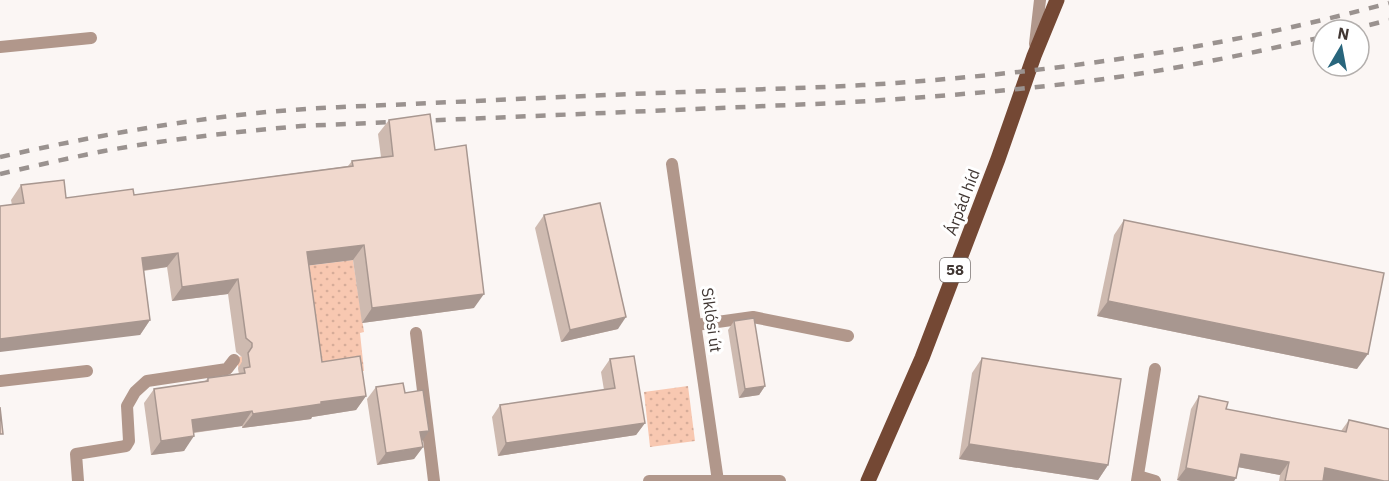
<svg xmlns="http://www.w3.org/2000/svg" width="1389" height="481" viewBox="0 0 1389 481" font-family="'IBM Plex Sans',sans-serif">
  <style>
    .park { fill: url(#park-dots) }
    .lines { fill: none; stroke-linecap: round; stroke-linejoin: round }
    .service { stroke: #b1978b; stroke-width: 12 }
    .minor { stroke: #b1978b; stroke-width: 12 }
    .tertiary { stroke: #b1978b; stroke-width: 12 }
    .primary { stroke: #744834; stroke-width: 15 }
    .rail { stroke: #9a928f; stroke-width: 4.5; stroke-dasharray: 10 10; stroke-linecap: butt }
    .wall { fill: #cebab0 }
    .shaded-wall { fill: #a89790 }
    .building { fill: #f0d8cd; stroke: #a89790; stroke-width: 1.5 }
    .labels { text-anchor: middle; stroke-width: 6; stroke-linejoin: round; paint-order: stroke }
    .shield { fill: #fff; stroke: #7a7370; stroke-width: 1.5 }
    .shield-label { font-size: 15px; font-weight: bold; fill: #413733 }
    .street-label { font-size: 16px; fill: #413733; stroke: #fff }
  </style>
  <defs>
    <pattern id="park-dots" width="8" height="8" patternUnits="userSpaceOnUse" patternTransform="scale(1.5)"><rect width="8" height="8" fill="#f8c8b1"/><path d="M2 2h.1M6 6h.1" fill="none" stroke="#d6ac99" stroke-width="1.8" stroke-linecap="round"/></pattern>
  </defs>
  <rect width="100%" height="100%" fill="#fbf6f4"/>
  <!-- park -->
  <g class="park">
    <polygon points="353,260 364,332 360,333 364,371 240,382 237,357 308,347 297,267"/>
    <polygon points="688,386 695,441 650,447 644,392"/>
  </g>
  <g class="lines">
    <!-- service -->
    <g class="service">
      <polyline points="0,47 91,38"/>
      <polyline points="696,325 753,317 848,336"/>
      <polyline points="416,333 434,481"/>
      <polyline points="0,381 87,371"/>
      <polyline points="1138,476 1155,481"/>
      <polyline points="78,481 76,454 126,446 129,441 127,406 135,392 147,381 227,369 234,360"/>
      <polyline points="1137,481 1155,369"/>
    </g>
    <!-- minor -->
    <g class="minor">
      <polyline points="672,164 718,481"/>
      <polyline points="649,481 780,481"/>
    </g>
    <!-- tertiary -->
    <polyline class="tertiary" points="1035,44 1040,0"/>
    <!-- primary -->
    <polyline class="primary" points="868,481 922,358 998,159 1034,56 1057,0"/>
    <!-- rail -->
    <g class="rail">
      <polyline points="1350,30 1389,20"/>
      <path d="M 0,157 C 85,138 170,122 257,113 C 315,107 374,106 432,103 C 517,99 601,95 685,92 C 756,89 826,88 896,83 C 1063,71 1228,47 1389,3"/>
      <path d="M 0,174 C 34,166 69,158 104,151 C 169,139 235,132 301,126 L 836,103 C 918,98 1000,92 1081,82 C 1163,72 1243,55 1323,37"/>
    </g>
  </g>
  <!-- wall -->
  <g class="wall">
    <polygon points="389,120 435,150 474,308 362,323 353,260 309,265 322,362 366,396 356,410 312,417 311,419 297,421 242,428 242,426 194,433 184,451 151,455 144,403 154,389 205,381 208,378 239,374 238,368 242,362 242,357 236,352 228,294 172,301 167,267 144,271 150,320 140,335 12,205 11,200 21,185 66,198 134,195 348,166 352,161 381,157 378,134"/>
    <polygon points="544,215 618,329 561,342 535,228"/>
    <polygon points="1124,220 1357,369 1097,316 1114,235"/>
    <polygon points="734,321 765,386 759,395 739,398 728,330"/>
    <polygon points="982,358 1108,465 1098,480 959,459 972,373"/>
    <polygon points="610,359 645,423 636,435 498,456 492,417 500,405 604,390 601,372"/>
    <polygon points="376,387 405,393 422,442 423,447 414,459 377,465 367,399"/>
    <polygon points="1199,396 1226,409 1341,431 1349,420 1389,481 1279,481 1280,475 1238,467 1234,481 1181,481 1177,480 1191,409"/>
  </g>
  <!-- shaded-wall -->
  <g class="shaded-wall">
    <polygon points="364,245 353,260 297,267 307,252"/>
    <polygon points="178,253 167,267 132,272 142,258"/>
    <polygon points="238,279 228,294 172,301 182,287"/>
    <polygon points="484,294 474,308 362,323 372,308"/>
    <polygon points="1108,301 1368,354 1357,369 1097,316"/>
    <polygon points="626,317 618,329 561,342 570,330"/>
    <polygon points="150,320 140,335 0,352 0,339"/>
    <polygon points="765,386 759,395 739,398 745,389"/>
    <polygon points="366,396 356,410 312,417 311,419 242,428 253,414 321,402"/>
    <polygon points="252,411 242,426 182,434 192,420"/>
    <polygon points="645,423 636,435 498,456 506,443"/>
    <polygon points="429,431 421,443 420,432"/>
    <polygon points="194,436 184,451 151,455 161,441"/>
    <polygon points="969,444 1108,465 1098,480 959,459"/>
    <polygon points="423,447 414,459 377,465 386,453"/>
    <polygon points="1241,454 1289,462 1280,475 1232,466"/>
    <polygon points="1186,468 1236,478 1234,481 1181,481 1177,480"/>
    <polygon points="1325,468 1384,481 1321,481"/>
  </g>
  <!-- building -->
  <g class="building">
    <polygon points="430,114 435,150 466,145 484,294 372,308 364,245 307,252 322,362 360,356 366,396 321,402 321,404 308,406 253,414 252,411 192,420 194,436 161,441 154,389 208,381 208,378 245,373 244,368 250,367 248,353 252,347 252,343 246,338 238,279 182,287 178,253 142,258 150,320 0,339 0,206 24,203 21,185 64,180 66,198 133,189 134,195 353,166 352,161 393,156 389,120"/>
    <polygon points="600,203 626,317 570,330 544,215"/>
    <polygon points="1124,220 1384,273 1368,354 1108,301"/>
    <polygon points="754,318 765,386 745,389 734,321"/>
    <polygon points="634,356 645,423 506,443 500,405 615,388 610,359"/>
    <polygon points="982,358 1121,379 1108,465 969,444"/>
    <polygon points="403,383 405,393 423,390 429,431 420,432 423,447 386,453 376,387"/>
    <polygon points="1199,396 1228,402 1226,409 1346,432 1349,420 1389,429 1389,481 1384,481 1325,468 1323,481 1285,481 1289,462 1241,454 1236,478 1186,468"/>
    <polygon points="0,407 3,434 0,434"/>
  </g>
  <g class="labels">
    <!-- shield labels -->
    <rect class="shield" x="940" y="258" width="30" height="24" rx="4.5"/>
    <g class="shield-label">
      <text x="955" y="275">58</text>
    </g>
    <!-- street labels -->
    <g class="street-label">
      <text transform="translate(962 202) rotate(-69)" y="6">Árpád híd</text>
      <text transform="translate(712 320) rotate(82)" y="6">Siklósi út</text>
    </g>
  </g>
  <!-- north arrow -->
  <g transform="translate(1341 48) rotate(10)"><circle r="28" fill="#ffffff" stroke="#b3afad" stroke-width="1.5"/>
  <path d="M0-4.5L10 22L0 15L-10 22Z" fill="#28657c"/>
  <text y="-9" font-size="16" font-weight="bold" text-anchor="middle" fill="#413733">N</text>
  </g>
</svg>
